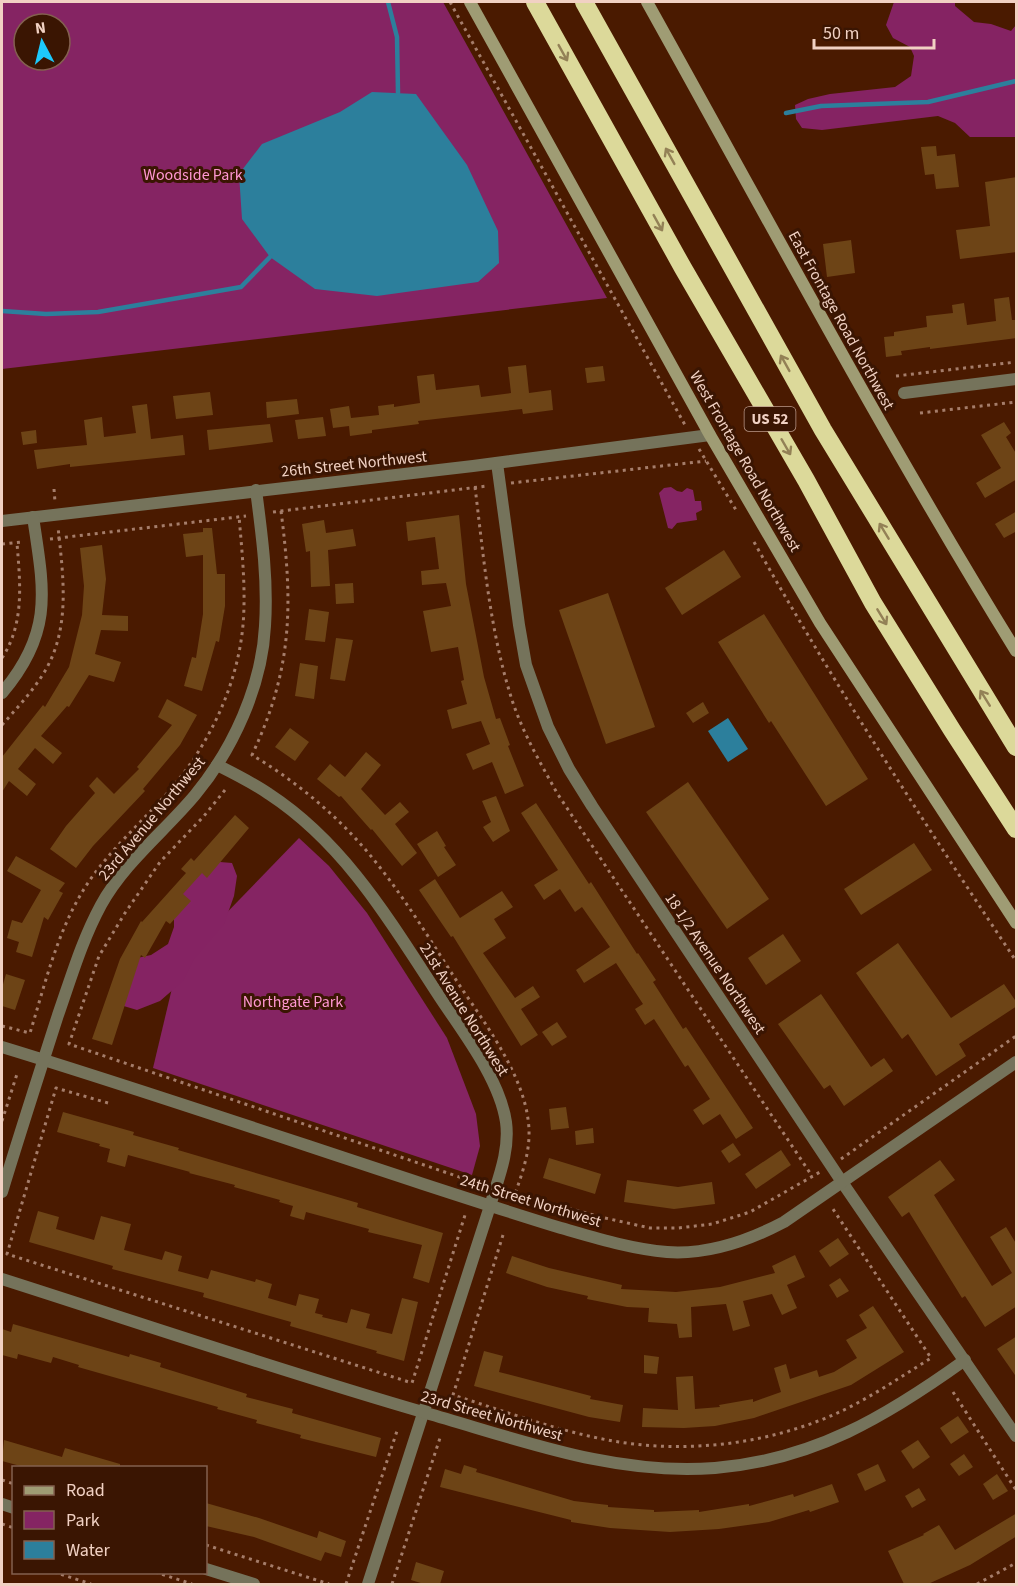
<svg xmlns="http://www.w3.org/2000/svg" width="1018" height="1586" viewBox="0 0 1018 1586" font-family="'Source Sans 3',sans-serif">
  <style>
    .green { fill: #852463; fill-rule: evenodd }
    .forest { fill: #852363 }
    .water { fill: #2c7f9c }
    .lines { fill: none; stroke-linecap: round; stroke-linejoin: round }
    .stream { stroke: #2c7f9c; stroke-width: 4.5 }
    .building { fill: #6d4416 }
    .path { stroke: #a57d6a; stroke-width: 3; stroke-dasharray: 3 4.5; stroke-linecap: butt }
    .street { stroke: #75735b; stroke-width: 12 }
    .secondary { stroke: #9f9c74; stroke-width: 12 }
    .highway { stroke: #dcd99a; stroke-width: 18 }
    .oneway { stroke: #938156 }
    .labels { text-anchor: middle; stroke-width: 6; stroke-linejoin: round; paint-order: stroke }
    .shield { fill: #3a1502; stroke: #ba9989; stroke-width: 1.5 }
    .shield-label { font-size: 15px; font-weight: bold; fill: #f1d1c3 }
    .park-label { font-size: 16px; fill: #ff97d3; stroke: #3a1502 }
    .street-label { font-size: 16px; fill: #f1d1c3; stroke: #3a1502 }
  </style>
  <rect width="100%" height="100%" fill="#4a1a00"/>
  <!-- green -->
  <g class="green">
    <path d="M 2,2 L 443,2 L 607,298 L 2,369 ZM 24,24 L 60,24 L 60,60 L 24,60 Z"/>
    <polygon points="671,487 677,491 682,492 687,488 693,490 695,501 701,501 702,510 696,513 697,520 677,523 672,529 668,528 659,493 664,488"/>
    <polygon points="299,838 329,866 367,913 447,1038 476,1114 480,1146 472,1175 153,1068 178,963"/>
  </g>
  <!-- forest -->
  <g class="forest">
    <polygon points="894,2 955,2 955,6 974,22 991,24 1011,31 1016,25 1016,137 970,137 955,123 938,116 822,130 802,128 796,119 795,105 808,99 830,94 895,87 911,76 914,56 910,47 893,38 886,25"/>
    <polygon points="220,862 232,863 237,876 234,896 224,924 194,959 183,981 160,1001 137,1010 117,1004 128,960 151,955 168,944 174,927 174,907 199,867"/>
  </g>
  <!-- water -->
  <g class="water">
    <polygon points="372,92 416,94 467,165 498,231 499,263 478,282 377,296 315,289 270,257 242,219 239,174 262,144 340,112"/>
    <polygon points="728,718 748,749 728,762 708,731"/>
  </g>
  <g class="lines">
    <!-- stream -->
    <g class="stream">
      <polyline points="388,2 397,37 398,93"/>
      <polyline points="786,113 821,106 928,102 1016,81"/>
      <polyline points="2,311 46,314 98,312 241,287 270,257"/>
    </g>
  </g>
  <!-- building -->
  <g class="building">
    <polygon points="936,146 937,156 955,154 959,187 936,189 934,174 925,175 921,147"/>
    <polygon points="1017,177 1017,252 960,259 956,230 990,226 985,182"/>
    <polygon points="851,240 855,273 827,277 823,244"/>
    <polygon points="1009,297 1012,320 1017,320 1017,338 930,349 930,347 901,351 902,355 886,357 884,337 894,336 894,332 927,327 926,316 953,313 952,305 964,303 967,325 996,321 994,299"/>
    <polygon points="526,365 529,393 551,390 553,410 523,414 522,409 418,421 419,424 372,430 372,433 350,436 349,426 333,428 330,409 349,406 351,418 379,415 378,406 394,404 394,407 420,403 417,376 434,374 436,390 479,385 481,397 511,393 508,367"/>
    <polygon points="603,366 605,381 587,383 585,368"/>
    <polygon points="210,392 213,415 176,419 173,396"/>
    <polygon points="297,399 299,414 267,418 266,402"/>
    <polygon points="147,404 151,439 183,435 185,455 70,467 70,464 37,469 34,450 87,445 84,420 102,417 104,437 136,433 132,406"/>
    <polygon points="323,417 326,436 298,439 295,420"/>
    <polygon points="1004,422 1011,433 1006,437 1017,455 1017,479 985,498 976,483 1001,468 981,435"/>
    <polygon points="270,424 273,442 209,450 207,430"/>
    <polygon points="36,430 37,443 23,445 21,432"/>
    <polygon points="1017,511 1017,531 1004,538 995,524"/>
    <polygon points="459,515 466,584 484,677 496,719 500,718 510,745 508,746 524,786 505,794 492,762 473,770 466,754 490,744 481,721 452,729 447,710 467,704 461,681 464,680 458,647 431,652 423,611 451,606 446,583 422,585 421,571 439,569 435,537 408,541 406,522"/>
    <polygon points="324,520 326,533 353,529 356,546 328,550 330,586 311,587 310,551 306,552 302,524"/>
    <polygon points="203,528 212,528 217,574 225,574 225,606 219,642 216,641 202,691 184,686 192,657 196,658 203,614 203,555 186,557 183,534 203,532"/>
    <polygon points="102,545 106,579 102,615 128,616 128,631 101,630 95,654 121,662 114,682 89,675 69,707 67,706 41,736 62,753 53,764 35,748 18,769 36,784 27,796 9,781 2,792 2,757 43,705 45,707 69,667 82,615 84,586 80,548"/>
    <polygon points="724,550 741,577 682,615 665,588"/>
    <polygon points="353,583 354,603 336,604 335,584"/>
    <polygon points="608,593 655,727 606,744 559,610"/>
    <polygon points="309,609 329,612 325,642 305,640"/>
    <polygon points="764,614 868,779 826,806 771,721 769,723 718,642"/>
    <polygon points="336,638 353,640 345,681 330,679"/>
    <polygon points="300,663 318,666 314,699 295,696"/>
    <polygon points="167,699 197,715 180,745 143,789 145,791 93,846 76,868 50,849 66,826 95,793 89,786 97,777 114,794 139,769 137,767 172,725 158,717"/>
    <polygon points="703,702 709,713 693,723 686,713"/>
    <polygon points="290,728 309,742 295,761 275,747"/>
    <polygon points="366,752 381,765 361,789 385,815 400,802 409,812 395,824 417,853 402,866 372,829 371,830 341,796 339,797 317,779 330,764 345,777"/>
    <polygon points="688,782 769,899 727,929 646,812"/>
    <polygon points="496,796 510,831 493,842 483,827 491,822 482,801"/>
    <polygon points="536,803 589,884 591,882 637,954 638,953 656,980 653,982 683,1029 686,1027 753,1128 736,1139 720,1114 703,1125 693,1110 710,1099 688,1065 685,1067 654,1019 645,1025 635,1009 643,1004 616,963 584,983 576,970 610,947 582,907 575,912 560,889 544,900 534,885 558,870 521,813"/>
    <polygon points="235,815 249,828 207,878 202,873 183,894 191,901 170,924 166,921 145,958 141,955 112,1045 92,1039 120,959 141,921 142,922 186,873 181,869 191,858 194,861"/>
    <polygon points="437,831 446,846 444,847 456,865 438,877 417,844"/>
    <polygon points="914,843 932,870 861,915 844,889"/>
    <polygon points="16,856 65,883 59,891 63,893 48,920 44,917 32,957 16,952 19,942 7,938 12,920 22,923 41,890 7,871"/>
    <polygon points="435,879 460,918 502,891 513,907 494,919 506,938 483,953 515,998 533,986 540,997 521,1009 538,1035 521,1046 453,936 451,937 419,890"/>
    <polygon points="783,934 801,961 766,985 748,958"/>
    <polygon points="898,943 951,1018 1004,984 1017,1003 1017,1006 959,1044 966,1056 936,1076 908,1034 902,1039 856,973"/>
    <polygon points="6,974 25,980 15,1010 2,1006 2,988"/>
    <polygon points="821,994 871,1067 884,1058 893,1071 844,1106 830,1085 824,1089 778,1024"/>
    <polygon points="557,1022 567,1037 552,1046 542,1032"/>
    <polygon points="566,1107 569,1128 551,1130 549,1109"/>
    <polygon points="63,1112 134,1132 133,1135 179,1148 178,1150 358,1203 357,1207 443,1233 429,1283 413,1278 422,1245 368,1232 369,1229 306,1212 304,1220 290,1216 293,1206 279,1202 280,1200 234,1187 235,1185 189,1173 190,1172 128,1155 125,1167 107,1162 110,1149 99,1146 100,1144 57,1132"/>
    <polygon points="593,1128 594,1143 576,1145 575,1131"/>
    <polygon points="733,1143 741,1155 729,1163 721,1151"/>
    <polygon points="781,1150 791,1165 756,1189 745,1174"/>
    <polygon points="549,1158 601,1174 595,1194 543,1178"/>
    <polygon points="940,1160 955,1180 934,1195 992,1286 1012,1273 990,1237 1006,1227 1017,1245 1017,1306 985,1327 965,1296 962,1298 909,1212 902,1217 888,1197"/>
    <polygon points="627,1180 678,1187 712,1182 715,1204 674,1209 624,1202"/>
    <polygon points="38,1211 59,1217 56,1229 94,1240 101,1216 131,1224 124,1250 162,1260 165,1251 182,1256 178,1271 208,1279 211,1270 255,1282 256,1279 272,1284 268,1298 296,1306 299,1294 319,1299 315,1313 323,1315 322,1317 347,1323 351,1309 370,1314 366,1328 392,1334 402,1298 418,1302 404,1361 376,1353 377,1351 290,1326 291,1322 203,1297 204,1293 112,1269 113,1266 29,1242"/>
    <polygon points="838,1238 849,1254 830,1267 819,1251"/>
    <polygon points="795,1255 805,1277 787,1285 797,1308 782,1315 772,1294 743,1301 750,1326 733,1331 726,1304 691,1307 692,1337 679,1338 677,1324 648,1322 649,1308 627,1307 587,1299 588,1296 547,1287 506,1273 512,1256 549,1268 622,1285 621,1289 676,1292 720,1287 775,1273 772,1266"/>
    <polygon points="840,1278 849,1291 837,1298 829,1285"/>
    <polygon points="873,1306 904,1352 851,1385 754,1418 715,1426 684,1428 642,1427 643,1408 678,1410 676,1377 693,1376 695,1409 720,1407 719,1405 753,1399 753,1402 781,1392 774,1368 786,1364 790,1379 817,1370 819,1377 834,1372 857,1358 846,1340 867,1328 859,1315"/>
    <polygon points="13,1324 129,1357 130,1354 161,1363 160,1367 247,1394 246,1397 293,1409 292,1413 381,1438 376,1457 300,1438 301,1435 256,1423 257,1420 217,1409 218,1407 78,1367 79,1365 53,1357 51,1363 18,1354 17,1359 2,1355 2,1329 11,1332"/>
    <polygon points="1017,1336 1017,1378 997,1349"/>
    <polygon points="484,1351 503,1356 499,1372 591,1396 590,1399 623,1405 620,1422 589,1417 474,1386"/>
    <polygon points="644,1355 659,1357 657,1374 644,1373"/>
    <polygon points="958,1416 969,1432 951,1444 940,1428"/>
    <polygon points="4,1440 62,1457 65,1448 120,1464 120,1467 24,1467 2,1461"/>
    <polygon points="918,1440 930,1457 913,1469 901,1451"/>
    <polygon points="964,1454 973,1467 959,1476 950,1464"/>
    <polygon points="878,1464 886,1481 865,1491 857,1474"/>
    <polygon points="464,1465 477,1469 476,1472 574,1501 608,1505 608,1507 654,1510 654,1512 699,1510 699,1512 749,1504 749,1506 793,1494 794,1497 832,1484 839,1502 810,1512 809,1510 769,1522 719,1529 670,1532 610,1528 571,1522 571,1520 440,1487 445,1469 461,1474"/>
    <polygon points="997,1474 1008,1491 993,1500 983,1484"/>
    <polygon points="919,1488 926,1500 912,1508 905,1496"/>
    <polygon points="206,1503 259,1518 317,1538 319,1531 346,1541 341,1557 325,1552 321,1561 254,1537 206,1526"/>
    <polygon points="1017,1513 1017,1536 970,1565 928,1584 904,1584 888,1551 924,1535 923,1534 939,1525 955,1550"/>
    <polygon points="416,1562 444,1571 440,1584 424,1584 411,1580"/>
  </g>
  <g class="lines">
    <!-- path -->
    <g class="path">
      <polyline points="450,2 685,425"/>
      <polyline points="896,376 1016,362"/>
      <polyline points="920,413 1016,402"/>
      <polyline points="699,449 736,510"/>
      <polyline points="511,483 706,461"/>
      <path d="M 475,487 C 484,560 490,633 513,703 C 524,735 541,764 557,793 L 812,1176"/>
      <polyline points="54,489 55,502"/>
      <path d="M 281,511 C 293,604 293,668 252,755 C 299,783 344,821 378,865 C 409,904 435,948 462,989 C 487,1026 522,1074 528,1119 C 532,1146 524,1168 515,1194 L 605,1218 L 650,1228 L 678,1228 L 712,1224 L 750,1212 L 820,1172"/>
      <polyline points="273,512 487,486"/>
      <polyline points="50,539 246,516"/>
      <path d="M 754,542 C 835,686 925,824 1016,961"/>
      <polyline points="2,544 22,542"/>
      <path d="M 2,658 C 25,623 20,582 17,543"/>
      <path d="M 2,725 C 17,708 33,691 45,671 C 71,627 63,575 58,527"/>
      <polyline points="225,790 204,816 160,862 125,913 99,956 69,1044 474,1182 473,1186"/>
      <path d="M 2,1026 L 30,1033 C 46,981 59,923 92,877 C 117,842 152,813 179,779 C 213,736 238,681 243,625 C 246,589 242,552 239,516"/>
      <polyline points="108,1103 56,1088 7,1254 412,1383 466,1212"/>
      <polyline points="2,1121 17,1074"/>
      <polyline points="841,1159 1016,1036"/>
      <path d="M 503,1235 L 453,1395 C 507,1412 563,1433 619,1442 C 690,1453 766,1444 833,1415 C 867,1400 899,1378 931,1358 L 833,1209"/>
      <polyline points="953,1392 1016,1490"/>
      <polyline points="2,1480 14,1484"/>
      <polyline points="2,1524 14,1528"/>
      <polyline points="206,1545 329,1584"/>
      <polyline points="54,1572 91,1584"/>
      <polyline points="155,1572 192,1584"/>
      <polyline points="346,1584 398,1428"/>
      <polyline points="392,1584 440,1438"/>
      <polyline points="977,1584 1016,1563"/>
    </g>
    <!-- street -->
    <g class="street">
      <polyline points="904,393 1016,379"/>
      <polyline points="497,463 519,625 526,665 548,727 569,769 592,806 842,1182 1016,1436"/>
      <polyline points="2,521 473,466 710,435"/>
      <path d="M 2,693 C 54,632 44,590 33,517"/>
      <path d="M 217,765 C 235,774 253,783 269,794 C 347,845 393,926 443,1002 C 466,1036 500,1081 506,1122 C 510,1151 498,1179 490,1206 L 368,1584"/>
      <path d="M 2,1047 C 143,1090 283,1138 423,1184 C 469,1199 515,1214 561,1228 C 596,1238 631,1249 667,1252 C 709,1255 748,1241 784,1222 L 1016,1062"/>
      <path d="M 2,1192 C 20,1133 39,1074 58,1015 C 71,978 82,940 101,905 C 124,863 164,832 195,795 C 233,749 262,686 265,626 C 268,580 262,536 256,490"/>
      <path d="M 2,1279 C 143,1324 284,1372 426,1413 C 521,1440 615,1476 715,1468 C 814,1460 887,1416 965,1360"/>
      <polyline points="2,1504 14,1508"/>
      <polyline points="206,1569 254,1584"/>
    </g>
    <!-- secondary -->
    <g class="secondary">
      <polyline points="470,2 710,435 820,623 1016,923"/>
      <path d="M 647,2 C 768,219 885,439 1016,651"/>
    </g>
    <!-- highway -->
    <g class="highway">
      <polyline points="535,2 683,268 806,480 873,603 952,730 1016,829"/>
      <polyline points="584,2 823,430 1016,747"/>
    </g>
  </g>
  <!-- one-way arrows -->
  <defs><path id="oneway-shaft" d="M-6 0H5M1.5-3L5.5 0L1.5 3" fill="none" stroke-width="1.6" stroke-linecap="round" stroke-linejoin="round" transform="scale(1.5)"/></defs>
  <g class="oneway">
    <use href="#oneway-shaft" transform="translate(563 53) rotate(61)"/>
    <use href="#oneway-shaft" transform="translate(670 156) rotate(-119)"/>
    <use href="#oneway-shaft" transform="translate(658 223) rotate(61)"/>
    <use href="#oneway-shaft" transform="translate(785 363) rotate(-119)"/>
    <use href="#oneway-shaft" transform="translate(786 447) rotate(60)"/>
    <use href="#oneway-shaft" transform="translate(884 531) rotate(-121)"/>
    <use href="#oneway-shaft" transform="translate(882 617) rotate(59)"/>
    <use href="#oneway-shaft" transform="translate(985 698) rotate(-122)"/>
  </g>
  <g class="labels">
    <!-- shield labels -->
    <rect class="shield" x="744.5" y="407" width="51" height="24" rx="4.5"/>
    <g class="shield-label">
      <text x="770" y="424">US 52</text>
    </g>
    <!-- park labels -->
    <g class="park-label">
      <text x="193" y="180">Woodside Park</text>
      <text x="293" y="1007">Northgate Park</text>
    </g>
    <!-- street labels -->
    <g class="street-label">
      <text transform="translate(842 320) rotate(61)" y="6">East Frontage Road Northwest</text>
      <text transform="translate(746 461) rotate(60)" y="6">West Frontage Road Northwest</text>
      <text transform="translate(354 463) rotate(-6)" y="6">26th Street Northwest</text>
      <text transform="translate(151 818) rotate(-50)" y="6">23rd Avenue Northwest</text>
      <text transform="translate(716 963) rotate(56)" y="6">18 1/2 Avenue Northwest</text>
      <text transform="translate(465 1009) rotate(58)" y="6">21st Avenue Northwest</text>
      <text transform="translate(531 1200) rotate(17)" y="6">24th Street Northwest</text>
      <text transform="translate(492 1415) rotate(16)" y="6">23rd Street Northwest</text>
    </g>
  </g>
  <!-- border -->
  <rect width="1018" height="1586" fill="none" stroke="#f1d1c3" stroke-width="6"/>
  <!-- legend -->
  <rect x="12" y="1466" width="195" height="108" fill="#3a1502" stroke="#83604f" stroke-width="1.5"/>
  <rect x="24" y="1486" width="30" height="9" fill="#9f9c74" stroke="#83604f" stroke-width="1.5"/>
  <text x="66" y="1496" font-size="18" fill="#f1d1c3">Road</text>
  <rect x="24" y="1511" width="30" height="18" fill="#852463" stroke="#83604f" stroke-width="1.5"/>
  <text x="66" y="1526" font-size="18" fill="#f1d1c3">Park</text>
  <rect x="24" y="1541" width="30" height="18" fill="#2c7f9c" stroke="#83604f" stroke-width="1.5"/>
  <text x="66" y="1556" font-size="18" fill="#f1d1c3">Water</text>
  <!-- north arrow -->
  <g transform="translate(42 42) rotate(353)"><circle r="28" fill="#3a1502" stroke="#83604f" stroke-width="1.5"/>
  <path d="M0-4.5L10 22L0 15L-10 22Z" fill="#1dc9fc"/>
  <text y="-9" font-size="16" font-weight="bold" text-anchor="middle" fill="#f1d1c3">N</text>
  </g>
  <!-- scale -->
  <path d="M814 39v9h120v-9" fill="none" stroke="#f1d1c3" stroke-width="3"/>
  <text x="823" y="39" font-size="18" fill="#f1d1c3" stroke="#3a1502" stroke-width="4.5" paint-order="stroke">50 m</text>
</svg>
